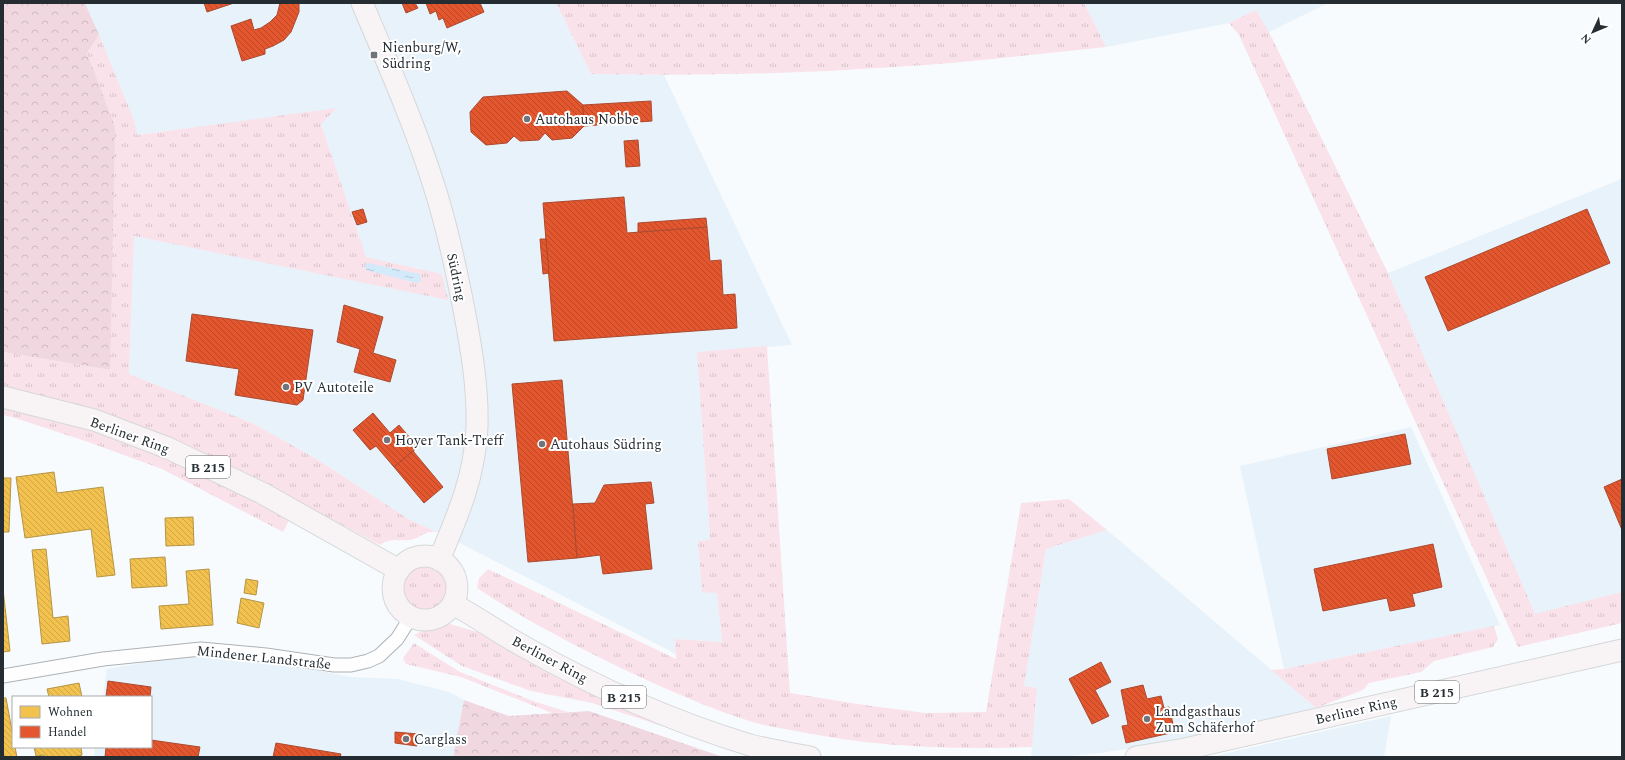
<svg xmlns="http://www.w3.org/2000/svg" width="1625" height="760" viewBox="0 0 1625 760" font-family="Spectral,serif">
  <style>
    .built { fill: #e7f2fa }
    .grass { fill: url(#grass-tufts) }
    .forest { fill: url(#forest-crowns) }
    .water { fill: url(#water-ripples) }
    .homes { fill: url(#homes-back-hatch); stroke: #b49546 }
    .shops { fill: url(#shops-back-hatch); stroke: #ab4a30 }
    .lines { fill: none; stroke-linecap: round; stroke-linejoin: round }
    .street-casing { stroke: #adb2b6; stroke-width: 15 }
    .primary-casing { stroke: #d5d8d9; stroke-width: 23 }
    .street { stroke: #fefeff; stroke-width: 13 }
    .primary { stroke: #f8f3f5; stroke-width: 21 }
    .poi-dot { fill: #6f757a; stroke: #fff; stroke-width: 1.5 }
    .labels { text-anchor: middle; stroke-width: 4; stroke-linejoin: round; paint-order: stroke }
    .shield { fill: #fff; stroke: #666c70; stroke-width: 1 }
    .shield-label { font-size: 13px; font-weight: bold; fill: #252d33 }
    .poi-label { font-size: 14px; fill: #252d33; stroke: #fff; text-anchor: start }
    .street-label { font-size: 14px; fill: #252d33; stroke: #fff }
  </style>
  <defs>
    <pattern id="grass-tufts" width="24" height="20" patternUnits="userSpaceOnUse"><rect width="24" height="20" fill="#fae2ea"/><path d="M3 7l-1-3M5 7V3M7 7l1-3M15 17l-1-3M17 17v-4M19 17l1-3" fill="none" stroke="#d6c2c9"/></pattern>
    <pattern id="forest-crowns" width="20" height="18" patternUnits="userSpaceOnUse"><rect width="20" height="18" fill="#f1d8e0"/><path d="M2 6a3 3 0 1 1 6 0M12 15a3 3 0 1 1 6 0" fill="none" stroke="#cebac1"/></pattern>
    <pattern id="water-ripples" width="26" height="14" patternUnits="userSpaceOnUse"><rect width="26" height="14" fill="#d2eafa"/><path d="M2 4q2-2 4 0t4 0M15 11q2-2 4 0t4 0" fill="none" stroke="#b4c9d7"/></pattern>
    <pattern id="homes-back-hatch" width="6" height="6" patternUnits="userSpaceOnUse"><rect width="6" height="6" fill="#f2c14e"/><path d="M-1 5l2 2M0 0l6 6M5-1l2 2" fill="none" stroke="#cfa645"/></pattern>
    <pattern id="shops-back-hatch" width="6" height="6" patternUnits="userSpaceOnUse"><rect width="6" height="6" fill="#e4572e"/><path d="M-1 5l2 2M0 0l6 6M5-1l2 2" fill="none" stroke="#b94828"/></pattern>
  </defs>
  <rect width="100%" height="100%" fill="#f8fbfd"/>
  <!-- built -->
  <g class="built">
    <polygon points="85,3 556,3 591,74 664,75 792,345 697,352 710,540 698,541 702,592 717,592 722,642 675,639 676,654 444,535 410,520 315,458 252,423 129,374 134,236 448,299 422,269 366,258 321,124 336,109 136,135 134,120"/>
    <polygon points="1084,3 1328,3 1269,32 1256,10 1229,23 1106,47"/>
    <polygon points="1622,179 1622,592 1535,615 1388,273"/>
    <polygon points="1411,427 1500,625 1284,669 1240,466"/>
    <polygon points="1107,530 1316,708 1169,742 1100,753 1059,757 1031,757 1037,689 1024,686 1046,549"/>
    <polygon points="196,654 283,663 349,677 398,679 449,692 464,700 453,757 94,757 95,747 151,747 151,697 103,697 107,669"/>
    <polygon points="1391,716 1384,757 1212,757 1240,750"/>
  </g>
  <!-- grass -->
  <g class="grass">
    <path d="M 556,3 L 1084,3 L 1106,47 C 1035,54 965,63 894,67 C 794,74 692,76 591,74 Z"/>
    <polygon points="1256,10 1269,32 1388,273 1535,614 1622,592 1622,623 1518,647 1239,35 1229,23"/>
    <path d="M 99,35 L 134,120 L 137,135 L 337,108 L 321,124 L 366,257 L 442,274 L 448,300 L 134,236 L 129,374 L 252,423 L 315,458 L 410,520 L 444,535 C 440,533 436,531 431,532 C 425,532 420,537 414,539 C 402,543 393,536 380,545 L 299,502 L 283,532 L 162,469 L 88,442 L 12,417 L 3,415 L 3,352 L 110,370 L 96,79 L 87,53 Z"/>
    <path d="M 767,346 L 790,693 L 864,705 L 926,713 L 986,712 L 1021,503 L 1069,499 L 1107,530 L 1046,549 L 1024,686 L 1037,688 L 1032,747 C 954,750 877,747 801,732 C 786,729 771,727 756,723 C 716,711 677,694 638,676 C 583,650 528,622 477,588 L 479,578 L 488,569 L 676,659 L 675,639 L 722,642 L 717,593 L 702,592 L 698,541 L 710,540 L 697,352 Z"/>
    <circle cx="425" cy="588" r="24"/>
    <polygon points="450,624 481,633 528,660 683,733 592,703 531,691 462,666 414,635 428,628"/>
    <polygon points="1494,626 1498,639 1493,647 1434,661 1421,672 1369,683 1363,690 1316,708 1271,670 1284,669"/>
    <polygon points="414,643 460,672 533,701 568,712 552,713 461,677 406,664 403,658"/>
  </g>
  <!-- forest -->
  <g class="forest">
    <polygon points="3,3 85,3 99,35 87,53 115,127 110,370 3,352"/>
    <polygon points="464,700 509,716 589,711 723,757 453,757"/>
  </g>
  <!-- water -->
  <polygon class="water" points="367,263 420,274 421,281 417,283 366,270 365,266"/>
  <!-- homes -->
  <g class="homes">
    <polygon points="54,472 57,493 103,487 115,575 97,577 91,529 25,538 16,477"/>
    <polygon points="3,478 11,478 9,532 3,532"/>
    <polygon points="193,517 194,545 166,546 165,518"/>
    <polygon points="46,549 53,618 68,616 70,641 42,644 32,550"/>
    <polygon points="165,557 167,586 132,588 130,559"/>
    <polygon points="209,569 213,625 161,629 159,606 189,604 186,571"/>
    <polygon points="246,579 258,581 256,595 244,593"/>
    <polygon points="3,589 10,651 3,652"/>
    <polygon points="241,598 264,603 259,628 237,623"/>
    <polygon points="79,683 82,697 49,697 47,689"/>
    <polygon points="3,698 6,698 13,736 13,747 15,747 17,757 3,757"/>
    <polygon points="34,747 81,747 82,755 74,757 44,757 44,755 36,756"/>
  </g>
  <!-- shops -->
  <g class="shops">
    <polygon points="204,3 234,3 207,12"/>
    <polygon points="280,3 299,3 299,12 291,32 284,40 273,46 265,49 265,54 242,61 231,26 251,19 254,30 261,28 270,22 277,15"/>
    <polygon points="402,3 415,3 418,8 406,13"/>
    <polygon points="426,3 480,3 484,12 447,28 443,18 439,20 436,11 430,14"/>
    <polygon points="567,91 583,105 584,126 572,138 552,140 545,133 539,140 520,141 514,136 507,143 486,145 471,132 470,112 483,97"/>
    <polygon points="651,101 652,121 584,126 583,105"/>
    <polygon points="638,140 640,166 626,167 624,141"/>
    <polygon points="624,197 627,233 707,227 710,261 721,260 723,295 735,294 737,328 554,341 543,203"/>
    <polygon points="363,209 367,222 357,225 352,212"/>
    <polygon points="1587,209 1610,263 1448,331 1425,277"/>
    <polygon points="706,218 707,227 638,232 638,223"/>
    <polygon points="540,239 546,239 549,273 543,274"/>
    <polygon points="344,305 383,317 373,353 396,360 390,382 354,372 360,349 337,342"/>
    <polygon points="192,314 313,330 303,400 297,405 235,395 239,369 186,361"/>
    <polygon points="562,380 577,558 528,562 512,384"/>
    <polygon points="373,413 390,433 399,425 418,447 394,467 376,446 370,450 353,430"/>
    <polygon points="1405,434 1411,464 1332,479 1327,449"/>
    <polygon points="413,451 443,487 424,503 394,467"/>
    <polygon points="1622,479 1622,530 1604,487"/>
    <polygon points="651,482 654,503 645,504 652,569 603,574 600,555 577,558 573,504 595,503 604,485"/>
    <polygon points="1433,544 1442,587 1412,594 1415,606 1390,611 1387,598 1323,611 1314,569"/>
    <polygon points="1101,662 1111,682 1095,690 1109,716 1092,724 1069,679"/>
    <polygon points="108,681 151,687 150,697 106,697"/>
    <polygon points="1143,685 1147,699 1161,696 1164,708 1169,707 1175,732 1126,743 1122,726 1128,725 1121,690"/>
    <polygon points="395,732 418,734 417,746 395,743"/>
    <polygon points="151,740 200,747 198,757 105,757 106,747 151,747"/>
    <polygon points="276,743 341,754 340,757 273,757"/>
  </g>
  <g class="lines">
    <!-- street casing -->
    <g class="street-casing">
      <polyline id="street" points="3,676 103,659 201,649 266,655 334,665 351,665 368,661 379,656 397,639 411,617"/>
    </g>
    <!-- primary casing -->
    <g class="primary-casing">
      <g id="primary">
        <path d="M 362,3 C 388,64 415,125 435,189 C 448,230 457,273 465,315 C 472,352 478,389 477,427 C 475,476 458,515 439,560"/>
        <polyline points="3,397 94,420 168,448 262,493 399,570"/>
        <circle cx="425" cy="588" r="32"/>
        <path d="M 453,604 C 477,617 499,633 523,646 C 595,687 671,721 750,745 C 769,750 790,753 810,757"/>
        <polyline points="1136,757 1185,749 1622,650"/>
      </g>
    </g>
    <!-- street -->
    <use href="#street" class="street"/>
    <!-- primary -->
    <use href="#primary" class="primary"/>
  </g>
  <!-- markers -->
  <g class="poi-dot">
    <rect x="370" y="51" width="8" height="8" rx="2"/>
    <circle cx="527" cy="119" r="4"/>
    <circle cx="286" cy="387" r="4"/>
    <circle cx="387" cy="440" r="4"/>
    <circle cx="542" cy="444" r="4"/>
    <circle cx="1147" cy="719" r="4"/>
    <circle cx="406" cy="739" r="4"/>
  </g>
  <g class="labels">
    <!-- shield labels -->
    <g class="shield">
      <rect x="186" y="456" width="44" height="22" rx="3"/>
      <rect x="1415" y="681" width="44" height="22" rx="3"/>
      <rect x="602" y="686" width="44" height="22" rx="3"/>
    </g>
    <g class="shield-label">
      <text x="208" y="472">B 215</text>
      <text x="1437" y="697">B 215</text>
      <text x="624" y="702">B 215</text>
    </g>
    <!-- poi labels -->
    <g class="poi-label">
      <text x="382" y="52">Nienburg/W,<tspan x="382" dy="16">Südring</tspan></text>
      <text x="535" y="124">Autohaus Nobbe</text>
      <text x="294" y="392">PV Autoteile</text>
      <text x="395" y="445">Hoyer Tank-Treff</text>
      <text x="550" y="449">Autohaus Südring</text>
      <text x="1155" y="716">Landgasthaus<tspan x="1155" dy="16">Zum Schäferhof</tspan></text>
      <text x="414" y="744">Carglass</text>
    </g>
    <!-- street labels -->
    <g class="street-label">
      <text transform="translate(457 277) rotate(78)" y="5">Südring</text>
      <text transform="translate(130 435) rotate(20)" y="5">Berliner Ring</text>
      <text transform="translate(264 657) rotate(6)" y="5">Mindener Landstraße</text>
      <text transform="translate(550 659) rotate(28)" y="5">Berliner Ring</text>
      <text transform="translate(1356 710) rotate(-13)" y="5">Berliner Ring</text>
    </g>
  </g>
  <!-- border -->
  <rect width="1625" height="760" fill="none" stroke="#252d33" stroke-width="8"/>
  <!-- legend -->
  <rect x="12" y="696" width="140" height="52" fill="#ffffff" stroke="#a8abad"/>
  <rect x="20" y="706" width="20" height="12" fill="#f2c14e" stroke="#a8abad"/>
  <text x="48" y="716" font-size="12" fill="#252d33">Wohnen</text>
  <rect x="20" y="726" width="20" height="12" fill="#e4572e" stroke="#a8abad"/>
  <text x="48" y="736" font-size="12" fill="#252d33">Handel</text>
  <!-- north arrow -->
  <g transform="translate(1593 32) rotate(226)" stroke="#ffffff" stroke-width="3" paint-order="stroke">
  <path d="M0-3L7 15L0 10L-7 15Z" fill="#252d33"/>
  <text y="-6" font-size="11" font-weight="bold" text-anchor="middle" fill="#252d33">N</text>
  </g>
</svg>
